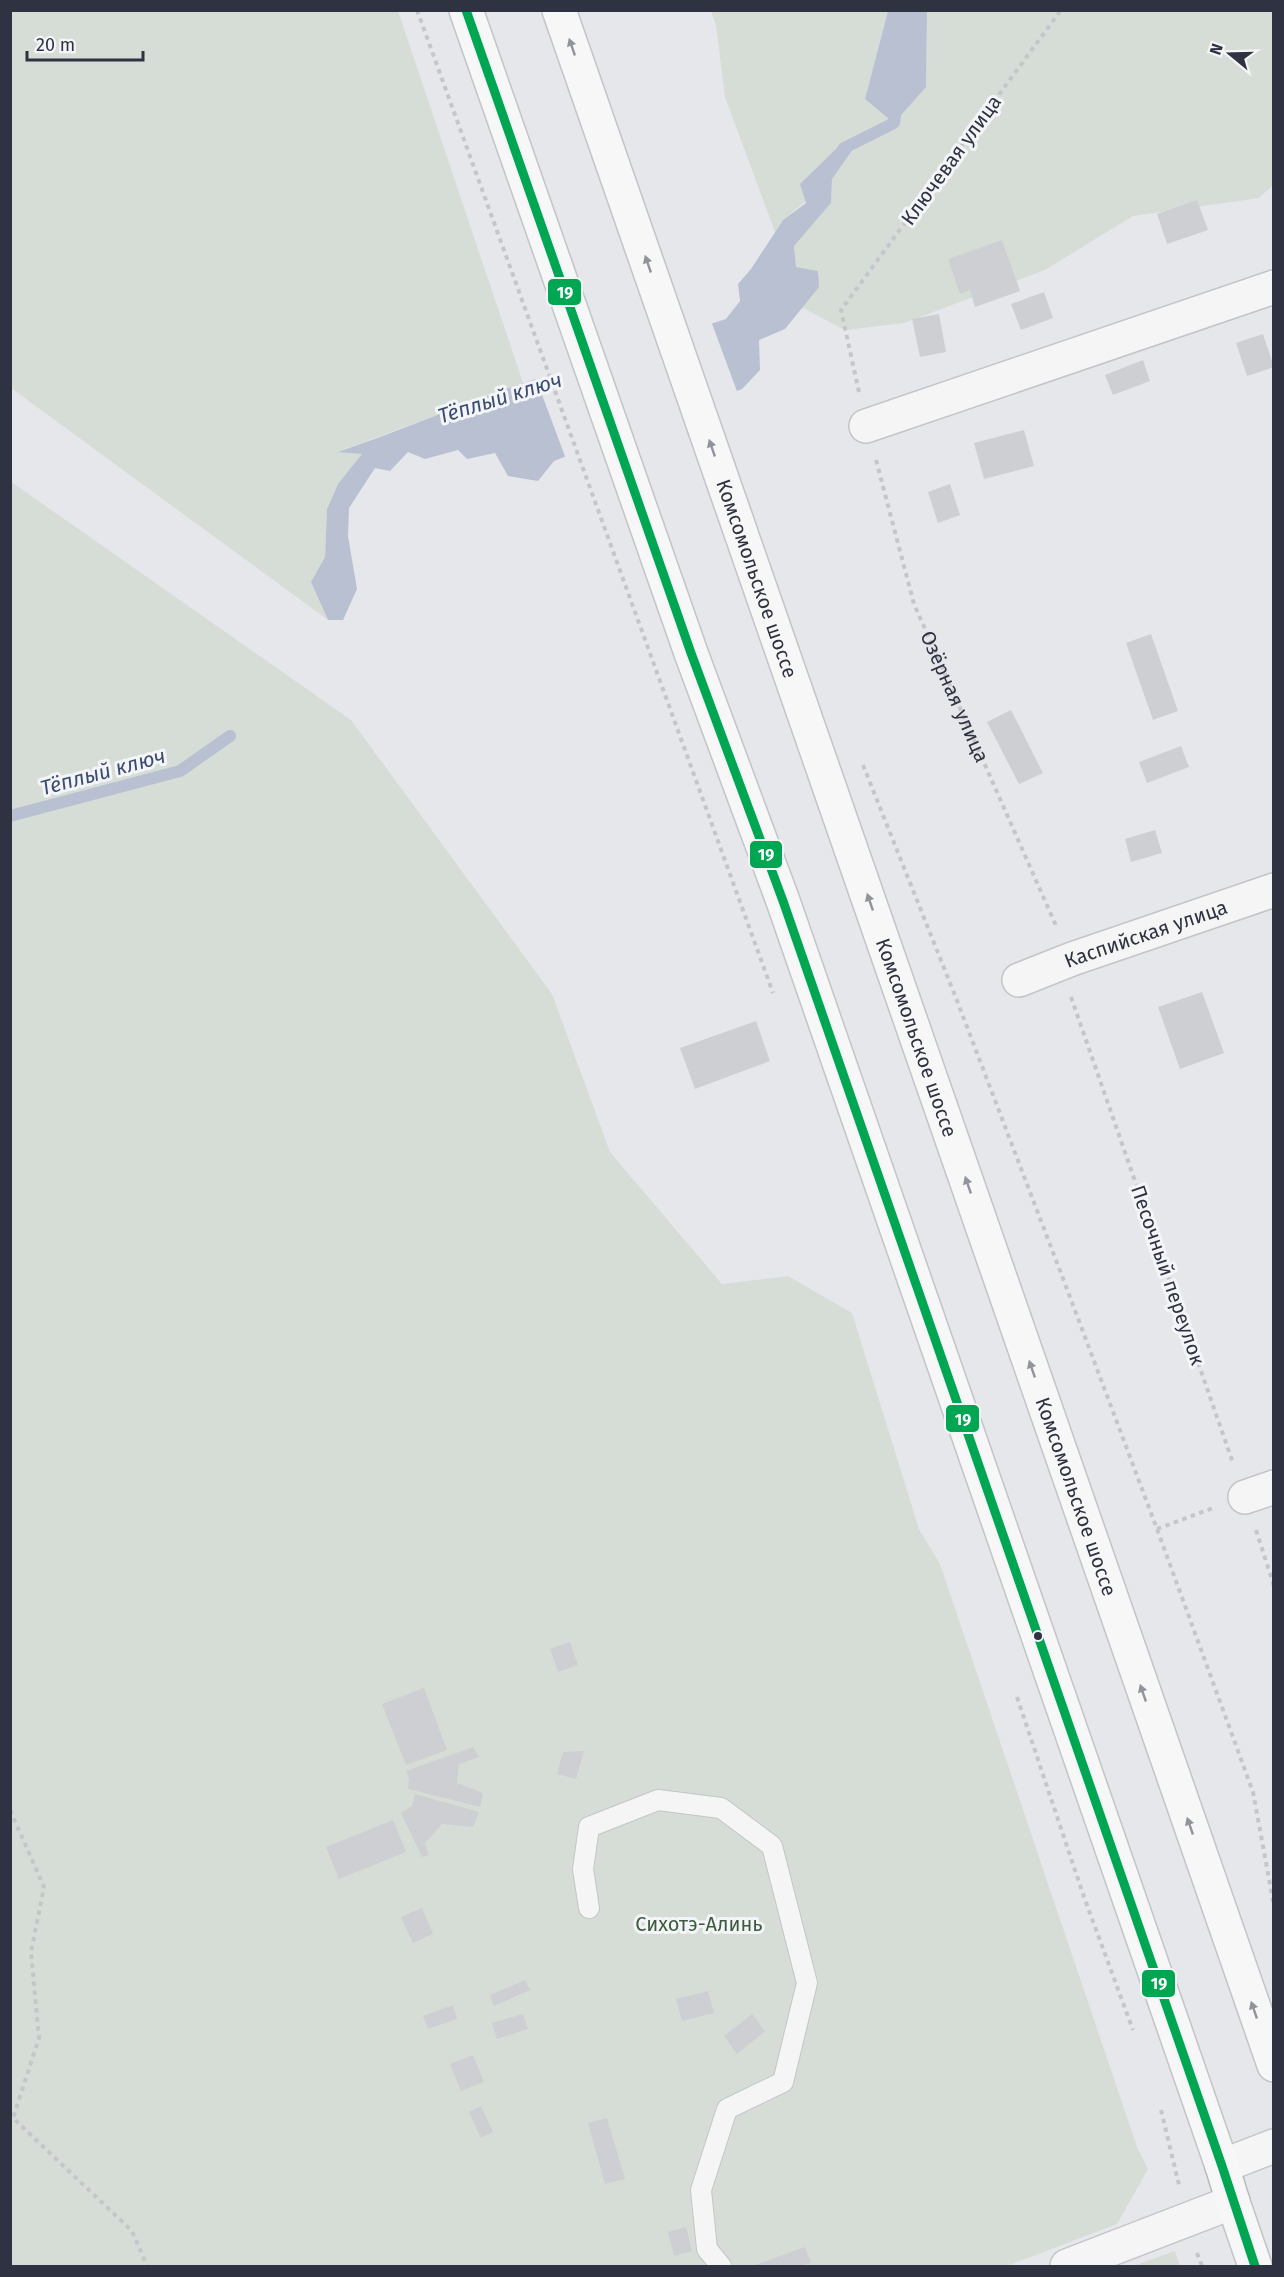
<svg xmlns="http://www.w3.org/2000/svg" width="1284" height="2277" viewBox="0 0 1284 2277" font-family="'Fira Sans',sans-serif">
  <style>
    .green { fill: #d6ddd7 }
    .water { fill: #b8c0d1 }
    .pier { fill: #e6e7ea }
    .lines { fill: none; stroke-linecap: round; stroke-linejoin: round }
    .stream { stroke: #b8c0d1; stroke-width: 12 }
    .building { fill: #cecfd2 }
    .lane-casing { stroke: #c4c5c8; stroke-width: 22 }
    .street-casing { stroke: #c4c5c8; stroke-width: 36 }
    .primary-casing { stroke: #c2c4c7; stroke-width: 36 }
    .highway-casing { stroke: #b9babe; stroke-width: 36 }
    .path { stroke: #c6c6ca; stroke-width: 4; stroke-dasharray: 4.5 4.5; stroke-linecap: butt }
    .lane { stroke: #f5f5f6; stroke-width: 20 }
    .street { stroke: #f5f5f6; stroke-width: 33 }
    .primary { stroke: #f7f7f8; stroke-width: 33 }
    .highway { stroke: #f7f7f8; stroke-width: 33 }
    .bus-1-casing { stroke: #f4f5f8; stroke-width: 14 }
    .bus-1 { stroke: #00a651; stroke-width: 9 }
    .oneway { fill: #92949c }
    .bus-dot { fill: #2e3241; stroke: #f4f5f8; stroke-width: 2 }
    .labels { text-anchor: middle; stroke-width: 6; stroke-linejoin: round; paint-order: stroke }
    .street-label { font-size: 20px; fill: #2e3241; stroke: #f4f5f8 }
    .park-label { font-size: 20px; fill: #3e5c3d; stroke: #f4f5f8 }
    .water-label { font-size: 21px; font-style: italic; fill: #3c4c71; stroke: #f4f5f8 }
    .line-badge { stroke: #f4f5f8; stroke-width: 2 }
    .badge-label { font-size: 16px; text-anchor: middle; font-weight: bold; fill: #fff }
  </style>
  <rect width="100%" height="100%" fill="#e6e7ea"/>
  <!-- green -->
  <g class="green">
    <polygon points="11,11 398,11 523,383 340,451 363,454 338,484 327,509 325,557 311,582 328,620 11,388"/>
    <polygon points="711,11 888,11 865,99 926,87 927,11 1273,11 1273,185 1259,198 1133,216 1045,270 904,323 845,330 801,307 819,287 796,267 794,246 831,203 832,179 783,220 775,232 725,97 716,25"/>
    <polygon points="10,481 351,720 552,994 610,1152 722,1284 788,1276 852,1313 919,1529 940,1564 1137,2147 1148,2169 1117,2224 1007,2266 11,2266"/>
    <polygon points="1175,2251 1180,2266 1133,2266"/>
  </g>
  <!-- water -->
  <g class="water">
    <polygon points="888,11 927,11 926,87 894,123 865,99"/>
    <path d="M 838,147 L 853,149 L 832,179 L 831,203 L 794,246 L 796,267 L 818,271 L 819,287 L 785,329 L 759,340 L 760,370 L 742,389 L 554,461 L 538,481 L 508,476 L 495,453 L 467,459 L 458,450 L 425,459 L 408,452 L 390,471 L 375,468 L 349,508 L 348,536 L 357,589 L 343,620 L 328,620 L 311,582 L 325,557 L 327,509 L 338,484 L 362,454 L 338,452 C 400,431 460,405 521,384 C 589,361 658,341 726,319 L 740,301 L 738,284 L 751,269 L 783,220 L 806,203 L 800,184 Z"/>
  </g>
  <!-- pier -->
  <polygon class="pier" points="711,321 738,394 566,459 535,376"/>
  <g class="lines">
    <!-- stream -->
    <g class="stream">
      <polyline points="836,162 844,148 894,123 896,107"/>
      <polyline points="10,816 180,771 230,736"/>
    </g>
  </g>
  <!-- building -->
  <g class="building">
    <polygon points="1197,200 1208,230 1167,244 1157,214"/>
    <polygon points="1002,240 1020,291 975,307 970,290 960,294 948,259"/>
    <polygon points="1044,292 1053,318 1021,330 1011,304"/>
    <polygon points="939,314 946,352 920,357 912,319"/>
    <polygon points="1263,334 1274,367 1247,376 1236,343"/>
    <polygon points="1143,360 1150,381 1113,395 1105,375"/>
    <polygon points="1024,430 1034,466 984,479 974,443"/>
    <polygon points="950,484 960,515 938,523 928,492"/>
    <polygon points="1151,634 1178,711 1153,720 1126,643"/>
    <polygon points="1011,710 1043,773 1019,784 987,722"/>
    <polygon points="1181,746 1189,767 1147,783 1139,762"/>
    <polygon points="1155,830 1162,853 1131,862 1125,839"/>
    <polygon points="1202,992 1224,1053 1180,1069 1158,1007"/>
    <polygon points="756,1021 770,1061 695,1089 680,1048"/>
    <polygon points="570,1642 578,1665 558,1672 550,1649"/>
    <polygon points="424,1688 447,1750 406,1765 382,1704"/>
    <polygon points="473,1747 479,1757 459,1764 457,1783 483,1793 480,1807 408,1789 409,1779 406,1771"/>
    <polygon points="584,1751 576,1779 557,1774 563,1752"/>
    <polygon points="415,1794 479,1812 473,1827 442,1824 425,1843 429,1855 422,1857 401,1813 412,1806"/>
    <polygon points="393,1820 406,1852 339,1879 326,1847"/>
    <polygon points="422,1908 433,1934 413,1943 401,1917"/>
    <polygon points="525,1980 530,1990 494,2006 490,1995"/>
    <polygon points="708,1991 714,2013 682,2021 676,1999"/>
    <polygon points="453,2005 457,2019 428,2029 423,2016"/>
    <polygon points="523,2014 528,2029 497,2039 492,2023"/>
    <polygon points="752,2014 765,2031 737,2054 724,2036"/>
    <polygon points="473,2055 484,2082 461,2091 450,2064"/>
    <polygon points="481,2106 493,2132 481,2138 469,2112"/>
    <polygon points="607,2118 625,2179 605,2184 588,2123"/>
    <polygon points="686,2227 692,2251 674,2256 668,2232"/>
    <polygon points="805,2247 811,2263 802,2266 752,2266"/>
  </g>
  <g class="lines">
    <!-- lane casing -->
    <g class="lane-casing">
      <polyline id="lane" points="589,1908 583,1869 589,1827 658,1800 721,1808 772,1846 807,1983 783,2082 727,2109 701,2190 707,2249 721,2266"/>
    </g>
    <!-- street casing -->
    <g class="street-casing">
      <g id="street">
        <polyline points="866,426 1274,287"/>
        <path id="s2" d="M 1019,980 L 1072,959 L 1274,890"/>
        <polyline points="1245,1497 1274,1487"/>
        <polyline points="1222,2166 1274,2146"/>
        <polyline points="1067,2266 1233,2202"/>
      </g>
    </g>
    <!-- primary casing -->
    <g class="primary-casing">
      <g id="primary">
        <polyline points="466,10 691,653 783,901 1222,2166"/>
        <path id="s3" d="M 559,10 L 1274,2065"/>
        <polyline points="1233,2202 1255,2266"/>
      </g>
    </g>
    <!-- highway casing -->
    <g class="highway-casing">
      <polyline id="highway" points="1222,2166 1233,2202"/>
    </g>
    <!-- path -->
    <g class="path">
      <polyline points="417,10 773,993"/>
      <polyline points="859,392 841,310 1061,10"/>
      <path id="s1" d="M 876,460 L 914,604 L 1057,928"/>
      <polyline points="863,765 956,998 1067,1289 1157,1529 1253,1792 1274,1906"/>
      <polyline points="1071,997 1233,1463"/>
      <polyline points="1157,1529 1213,1508"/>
      <polyline points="1256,1530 1274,1586"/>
      <polyline points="1017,1697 1084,1897 1133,2030"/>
      <polyline points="10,1810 44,1887 31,1952 39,2038 13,2118 132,2231 147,2266"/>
      <polyline points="1161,2110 1179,2185"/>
      <polyline points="1197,2253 1202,2266"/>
    </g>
    <!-- lane -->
    <use href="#lane" class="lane"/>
    <!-- street -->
    <use href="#street" class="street"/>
    <!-- primary -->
    <use href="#primary" class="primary"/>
    <!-- highway -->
    <use href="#highway" class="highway"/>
    <!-- bus-1 casing -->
    <g class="bus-1-casing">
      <polyline id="bus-1" points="466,10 691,653 783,901 1222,2166 1255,2266"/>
    </g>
    <!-- bus-1 -->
    <use href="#bus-1" class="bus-1"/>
  </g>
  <!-- one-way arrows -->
  <defs><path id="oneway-solid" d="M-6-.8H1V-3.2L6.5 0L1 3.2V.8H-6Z" transform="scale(1.5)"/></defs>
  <g class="oneway">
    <use href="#oneway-solid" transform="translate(572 47) rotate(-109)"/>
    <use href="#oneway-solid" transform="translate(648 264) rotate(-109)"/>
    <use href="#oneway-solid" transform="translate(712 448) rotate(-109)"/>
    <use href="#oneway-solid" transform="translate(870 902) rotate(-109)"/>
    <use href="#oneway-solid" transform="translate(968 1185) rotate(-109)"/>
    <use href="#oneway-solid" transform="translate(1032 1369) rotate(-109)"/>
    <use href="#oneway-solid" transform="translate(1143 1693) rotate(-109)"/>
    <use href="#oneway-solid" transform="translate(1190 1826) rotate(-109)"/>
    <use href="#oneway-solid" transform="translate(1254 2010) rotate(-109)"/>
  </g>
  <!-- markers -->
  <circle class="bus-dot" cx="1038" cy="1636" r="5"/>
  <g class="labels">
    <!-- street labels -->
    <g class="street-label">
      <text transform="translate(951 160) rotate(-54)" y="7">Ключевая улица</text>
      <text dy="7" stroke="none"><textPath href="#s3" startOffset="602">Комсомольское шоссе</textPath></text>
      <text dy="7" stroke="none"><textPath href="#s1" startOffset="250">Озёрная улица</textPath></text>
      <text dy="7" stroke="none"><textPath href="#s2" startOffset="135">Каспийская улица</textPath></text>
      <text dy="7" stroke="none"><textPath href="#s3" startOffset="1088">Комсомольское шоссе</textPath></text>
      <text transform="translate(1168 1275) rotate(71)" y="7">Песочный переулок</text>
      <text dy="7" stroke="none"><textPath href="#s3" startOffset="1574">Комсомольское шоссе</textPath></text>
    </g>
    <!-- park labels -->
    <g class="park-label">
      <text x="699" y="1931">Сихотэ-Алинь</text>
    </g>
    <!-- water labels -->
    <g class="water-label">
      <text transform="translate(500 398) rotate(-17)" y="7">Тёплый ключ</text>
      <text transform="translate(103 772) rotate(-15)" y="7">Тёплый ключ</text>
    </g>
  </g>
  <g class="line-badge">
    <rect x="547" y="278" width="35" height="28" rx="6" fill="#00a651"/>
    <rect x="749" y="840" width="34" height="29" rx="6" fill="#00a651"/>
    <rect x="945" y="1404" width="35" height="29" rx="6" fill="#00a651"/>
    <rect x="1141" y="1969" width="35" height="29" rx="6" fill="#00a651"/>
  </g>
  <g class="badge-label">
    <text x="565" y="298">19</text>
    <text x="766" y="860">19</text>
    <text x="963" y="1425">19</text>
    <text x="1159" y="1989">19</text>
  </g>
  <!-- border -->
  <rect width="1284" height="2277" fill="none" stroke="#2e3241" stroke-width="24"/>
  <!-- north arrow -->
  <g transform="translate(1230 54) rotate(289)" stroke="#f4f5f8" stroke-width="4.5" paint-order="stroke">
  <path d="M0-4.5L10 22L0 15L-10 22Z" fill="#2e3241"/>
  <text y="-9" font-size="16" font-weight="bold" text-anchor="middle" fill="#2e3241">N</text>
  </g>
  <!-- scale -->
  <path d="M27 51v9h116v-9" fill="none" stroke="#2e3241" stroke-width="3"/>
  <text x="36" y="51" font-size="18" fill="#2e3241" stroke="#f4f5f8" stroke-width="4.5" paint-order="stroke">20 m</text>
</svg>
